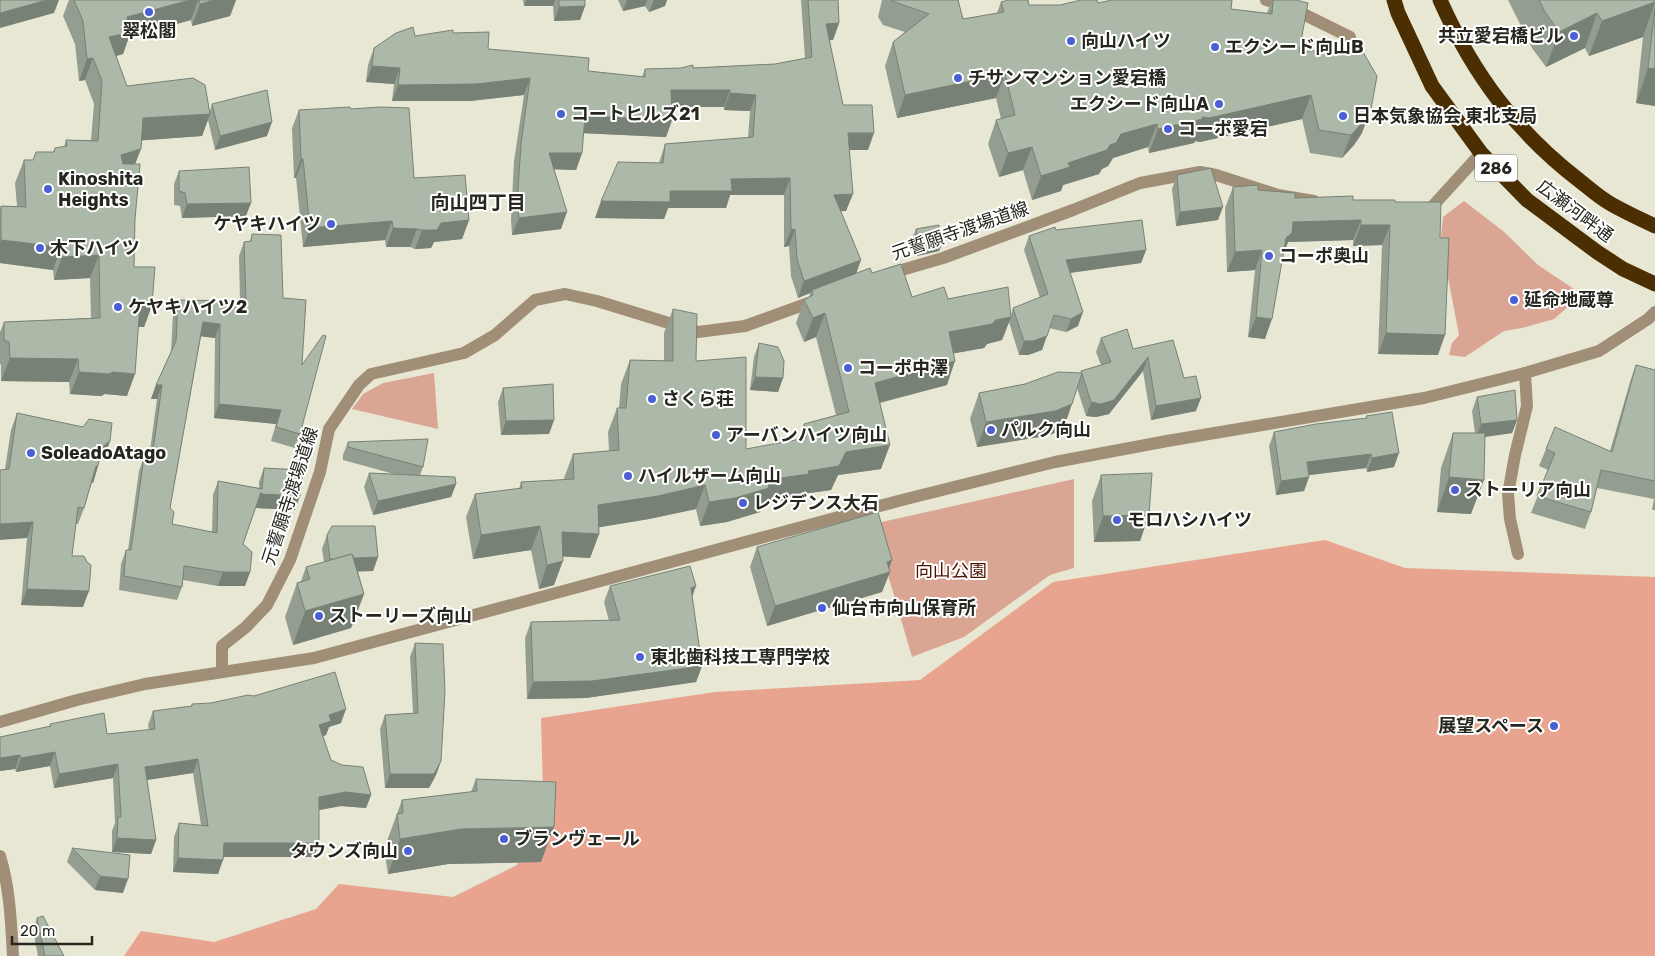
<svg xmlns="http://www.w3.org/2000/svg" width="1655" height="956" viewBox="0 0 1655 956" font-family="Rubik,'Noto Sans JP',sans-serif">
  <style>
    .green { fill: #daa593 }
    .forest { fill: #e8a48e }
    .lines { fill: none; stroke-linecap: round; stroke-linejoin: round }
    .minor { stroke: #a08e77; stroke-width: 12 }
    .highway { stroke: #4b2e01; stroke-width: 15 }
    .wall { fill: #949e90 }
    .shaded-wall { fill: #788176 }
    .building { fill: #acb8a8; stroke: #788176 }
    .poi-dot { fill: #4b5fd4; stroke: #fff; stroke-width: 2 }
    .labels { text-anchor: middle; stroke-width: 4; stroke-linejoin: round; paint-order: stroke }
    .shield { fill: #fff; stroke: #686863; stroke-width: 1 }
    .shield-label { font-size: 16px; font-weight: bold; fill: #272720 }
    .poi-label { font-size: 18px; font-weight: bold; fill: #272720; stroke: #fff; text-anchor: start }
    .street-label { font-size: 18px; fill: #272720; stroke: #fff }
    .park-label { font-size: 18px; fill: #4d1200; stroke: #fff }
    .neighbourhood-label { font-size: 19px; font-weight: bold; fill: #272720; stroke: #fff }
  </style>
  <rect width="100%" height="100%" fill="#e8e7d4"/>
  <!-- green -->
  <g class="green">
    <polygon points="1464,201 1503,231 1538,265 1574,289 1569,306 1554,319 1522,328 1504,331 1465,357 1449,355 1452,343 1459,335 1444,257 1440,248 1443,217"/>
    <polygon points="434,373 438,429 352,409 363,394 383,383"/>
    <polygon points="1074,479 1074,568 1050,575 964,637 912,657 873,524"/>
  </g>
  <!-- forest -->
  <polygon class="forest" points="1325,540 1405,568 1655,577 1655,956 124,956 141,931 214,942 316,909 339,884 453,897 517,865 543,794 541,718 715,692 920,680 1053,582"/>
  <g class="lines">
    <!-- minor -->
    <g class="minor">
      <polyline points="1266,0 1287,6 1350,37"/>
      <polyline points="1424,209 1430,209 1481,153"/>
      <polyline points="888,274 943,258 1073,210 1140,183 1200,172 1216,175 1278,195 1314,201"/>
      <polyline points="1518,554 1510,519 1508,494 1515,455 1527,406 1525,373"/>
      <polyline points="222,672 222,646 246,627 267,605 290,560 320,472 329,429 359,385 371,374 464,353 495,335 535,300 565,294 597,301 698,332 745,326 817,300"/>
      <polyline points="0,722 77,700 145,684 314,658 902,500 1055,462 1167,441 1424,398 1525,373 1599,351 1648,319 1655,312"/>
      <path d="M 0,856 C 10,889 11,922 13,956"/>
    </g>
    <!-- highway -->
    <g class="highway">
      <polyline points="1394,0 1398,13 1432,86 1481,153 1527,200 1597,252 1623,269 1655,284"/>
      <path d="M 1440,0 C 1473,74 1516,132 1580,181 C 1590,189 1600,198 1611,204 C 1625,212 1640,219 1655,226"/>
    </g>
  </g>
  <!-- wall -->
  <g class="wall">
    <polygon points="69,0 236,0 230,16 192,26 191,20 129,37 123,54 116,56 127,86 210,111 212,104 267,136 215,150 208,120 202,136 141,140 135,164 134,267 152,305 144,327 138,327 127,396 105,394 101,396 70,394 69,382 1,381 1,365 0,364 0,332 4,322 91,318 90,278 54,280 53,270 0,263 0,210 1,206 17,206 15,183 24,160 33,160 53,152 55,148 64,147 66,140 91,140 94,104 85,80 79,81 75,44 63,16"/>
    <polygon points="523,0 585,0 585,6 580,20 554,21 553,6 524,6"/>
    <polygon points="618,0 667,0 665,6 649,12 645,6 623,11"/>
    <polygon points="801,0 838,0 839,23 833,40 829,40 843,105 868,150 850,150 846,211 841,211 856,273 872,273 912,297 948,299 1011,315 1013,308 1040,298 1024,250 1029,236 1056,230 1146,250 1141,263 1070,273 1078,326 1066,332 1049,328 1042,350 1028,355 1019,355 1009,322 1002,340 987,344 984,348 954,353 947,385 880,403 881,469 838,475 831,490 802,494 800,498 763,503 760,512 727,522 700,526 696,509 649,519 599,527 599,534 590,558 562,556 554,585 539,589 531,550 473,559 466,517 475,494 519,489 521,482 565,480 564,478 573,454 609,451 608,432 617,408 619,408 621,384 630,360 664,361 664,333 673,309 696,361 746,449 798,440 804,424 836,415 816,337 804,342 796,323 804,300 809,298 810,293 798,298 791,276 789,246 784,247 784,195 730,195 726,208 668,208 664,219 595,218 659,163 665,144 748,138 750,111 724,110 724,107 672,107 672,120 666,137 583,133 582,153 576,170 554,169 561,229 512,235 511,220 514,161 524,95 470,101 392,101 394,84 366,82 368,65 374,48 415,36 453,33 488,49 588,71 642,77 645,69 693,68 775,64 805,58"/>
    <polygon points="882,0 958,0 963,19 997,13 1001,2 1029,5 1060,5 1098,3 1231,9 1267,13 1272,0 1296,0 1299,52 1362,133 1354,145 1342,158 1310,153 1302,119 1200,142 1195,141 1194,143 1149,153 1148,147 1113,158 1108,166 1102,169 1099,174 1063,185 1061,191 1032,200 1023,170 999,177 988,144 996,120 1001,119 996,98 897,118 885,66 893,42 905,32 883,25 878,17"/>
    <polygon points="1508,0 1655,0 1655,106 1636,103 1643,37 1589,56 1585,48 1546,67 1532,48"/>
    <polygon points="351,109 414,178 469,220 462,239 434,242 431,248 415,249 410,247 386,247 385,240 303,247 296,178 294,178 292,128 299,110"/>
    <polygon points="179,171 246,216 182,218 180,206 174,205 174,184"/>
    <polygon points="1177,175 1218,220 1176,226 1172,189"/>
    <polygon points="1233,187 1258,190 1295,198 1395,202 1438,355 1378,354 1382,245 1353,246 1353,240 1288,242 1284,253 1283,255 1265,339 1248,337 1255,270 1227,272 1225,208"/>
    <polygon points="916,229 942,244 939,251 917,256 913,236"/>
    <polygon points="252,234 283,298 302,365 300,434 295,448 271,441 276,424 214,418 215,338 201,336 170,508 172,524 212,532 213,495 218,481 259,488 259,482 264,468 295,510 256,508 256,506 243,544 250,572 245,586 218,586 183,580 182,587 177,600 119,590 121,564 126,550 128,550 139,471 144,457 149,458 157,399 151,399 156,385 171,352 173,314 178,300 240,301 239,256 244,242 250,241"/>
    <polygon points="1101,338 1133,349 1184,378 1196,411 1151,420 1143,371 1109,414 1096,417 1086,416 1077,388 1063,430 1046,436 977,447 970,419 979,393 1081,373 1081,371 1101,365 1096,352"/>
    <polygon points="759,343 783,378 778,392 750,390 754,357"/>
    <polygon points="1636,365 1655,370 1655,510 1652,510 1654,499 1597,488 1591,512 1585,529 1531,513 1548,470 1539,466 1546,449 1610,451 1630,382"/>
    <polygon points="503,388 554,420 549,434 501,435 498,402"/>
    <polygon points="1477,397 1517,420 1512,433 1485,437 1471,514 1437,512 1441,468 1453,433 1475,433 1472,411"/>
    <polygon points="17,413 110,441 104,457 99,461 98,466 93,483 92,482 84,508 78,524 76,524 72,556 83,607 21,605 27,538 5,469 11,430"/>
    <polygon points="1366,416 1394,467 1367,472 1366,468 1309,475 1309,477 1304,491 1276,495 1269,446 1274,432 1366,418"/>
    <polygon points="348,442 423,467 420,475 456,484 451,497 373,515 364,487 369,473 394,474 343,460 343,455"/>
    <polygon points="1101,475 1149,515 1140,541 1094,542 1092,501"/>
    <polygon points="327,535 378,557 373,571 358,571 364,594 351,628 293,645 285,617 297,583 301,581 306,567 324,562 322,549"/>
    <polygon points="757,547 892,560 882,592 767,626 750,567"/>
    <polygon points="610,586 692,597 702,666 696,682 586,698 527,699 525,638 531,622 609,621 604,602"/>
    <polygon points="415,643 441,761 436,775 429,788 385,788 380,729 385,715 413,713 410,657"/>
    <polygon points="192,704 341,723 329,727 326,735 323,736 331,760 371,795 366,808 341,806 319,810 319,843 314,857 223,857 218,874 173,872 174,837 179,823 201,825 193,773 147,780 156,840 151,854 112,852 112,831 115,823 113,778 54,788 50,766 16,772 15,769 0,771 0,737 49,727 50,724 107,734 149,730 148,725 153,711 191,706"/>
    <polygon points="476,779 541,862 448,864 388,874 384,849 402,800 471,792"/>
    <polygon points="72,848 123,893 95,890 67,862"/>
    <polygon points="37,918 64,956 38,956 33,930"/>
  </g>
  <!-- shaded-wall -->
  <g class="shaded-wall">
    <polygon points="47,0 59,0 54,13 0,28 0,13"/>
    <polygon points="190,0 198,0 191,20 129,37 123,54 100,60 109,37 127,17"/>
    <polygon points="215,0 236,0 230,16 192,26 200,4"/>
    <polygon points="526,0 555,0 553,6 524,6"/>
    <polygon points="627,0 647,0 645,6 623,11"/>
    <polygon points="654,0 667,0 665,6 649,12"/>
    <polygon points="1596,0 1633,0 1601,19 1597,13 1585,48 1546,67 1559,32"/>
    <polygon points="1655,2 1643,37 1589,56 1602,21"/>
    <polygon points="585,6 580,20 554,21 559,7"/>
    <polygon points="839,23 833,40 820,41 826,24"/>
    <polygon points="93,58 85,80 79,81 87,59"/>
    <polygon points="372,66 400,68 394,84 366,82"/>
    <polygon points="1648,68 1655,69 1655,106 1636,103"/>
    <polygon points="1005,74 996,98 897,118 905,95"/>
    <polygon points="530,78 524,95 470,101 392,101 398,85"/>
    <polygon points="671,90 730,90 724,107 665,107"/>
    <polygon points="730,93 756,95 750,111 724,110"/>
    <polygon points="1311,95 1302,119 1200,142 1195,141 1194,143 1149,153 1158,129 1202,117"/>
    <polygon points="1371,109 1362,133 1354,145 1342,158 1351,135"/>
    <polygon points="210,114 202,136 135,141 143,118"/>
    <polygon points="585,116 672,120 666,137 579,133"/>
    <polygon points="272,122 267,136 215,150 220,136"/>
    <polygon points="1157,124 1148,147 1113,158 1108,166 1102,169 1099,174 1063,185 1061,191 1032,200 1041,176 1068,163 1110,145 1121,134"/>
    <polygon points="848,133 874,133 868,150 842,150"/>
    <polygon points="1032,147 1023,170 999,177 1008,153"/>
    <polygon points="141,149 132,172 113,177 121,155"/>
    <polygon points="549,153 582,153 576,170 543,169"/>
    <polygon points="301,159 303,159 296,178 294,178"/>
    <polygon points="790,178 784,195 730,195 726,208 668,208 664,219 595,218 601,201 670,191 731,179"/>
    <polygon points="853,194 846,211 828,212 834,195"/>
    <polygon points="251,203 246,216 182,218 187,204"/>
    <polygon points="1223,207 1218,220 1176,226 1180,212"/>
    <polygon points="567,212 561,229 512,235 519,218"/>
    <polygon points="469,220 462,239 434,242 431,248 415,249 422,230 441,223"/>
    <polygon points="1361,220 1353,240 1288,242 1284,253 1278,258 1286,238 1293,222"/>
    <polygon points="392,221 385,240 303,247 310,228"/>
    <polygon points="1361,225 1390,225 1382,245 1353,246"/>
    <polygon points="393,228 417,229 410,247 386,247"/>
    <polygon points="795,229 789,246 784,247 791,230"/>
    <polygon points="1,240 61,247 53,270 0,263 0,243"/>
    <polygon points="942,244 939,251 917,256 920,249"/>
    <polygon points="1146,250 1141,263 1061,274 1066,260"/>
    <polygon points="1262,250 1255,270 1227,272 1235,252"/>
    <polygon points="99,255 90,278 54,280 62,257"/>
    <polygon points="861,260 855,277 812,290 810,293 798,298 804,281"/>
    <polygon points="140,304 152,305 144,327 131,327"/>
    <polygon points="1083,312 1078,326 1066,332 1071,319"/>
    <polygon points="825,313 816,337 804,342 813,318"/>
    <polygon points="1011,317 1002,340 987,344 984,348 940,356 949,332"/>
    <polygon points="1256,317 1272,319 1265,339 1248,337"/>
    <polygon points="203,322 220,324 215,338 198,336"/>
    <polygon points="1386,333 1445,335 1438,355 1378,354"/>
    <polygon points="1047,336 1042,350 1028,355 1019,355 1024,341"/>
    <polygon points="1148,357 1143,371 1109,414 1096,417 1086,416 1091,402"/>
    <polygon points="10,358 78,359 69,382 1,381"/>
    <polygon points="955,361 947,385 866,406 875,383"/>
    <polygon points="79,372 113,372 135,374 127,396 105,394 101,396 70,394"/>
    <polygon points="755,377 783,378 778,392 750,390"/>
    <polygon points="156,385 162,385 157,399 151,399"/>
    <polygon points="1201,398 1196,411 1151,420 1156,406"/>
    <polygon points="219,404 281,410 276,424 214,418"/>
    <polygon points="1072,404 1063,430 1046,436 977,447 986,422"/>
    <polygon points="554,420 549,434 501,435 506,421"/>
    <polygon points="1517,420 1512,433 1476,438 1481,424"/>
    <polygon points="110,441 104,457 96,464 101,448"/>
    <polygon points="890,445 881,469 838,475 831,490 802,494 800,498 763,503 760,512 727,522 700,526 709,502 767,480 808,471 846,452"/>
    <polygon points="1399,453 1394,467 1367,472 1372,458"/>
    <polygon points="1371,454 1366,468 1302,476 1307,462"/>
    <polygon points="96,466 98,466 93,483 90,482"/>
    <polygon points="1309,477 1304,491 1276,495 1281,481"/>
    <polygon points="1449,477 1484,480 1471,514 1437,512"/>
    <polygon points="456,484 451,497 373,515 378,501"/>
    <polygon points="705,485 696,509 649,519 589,529 598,505"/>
    <polygon points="261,494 300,496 295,510 256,508"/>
    <polygon points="1149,515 1140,541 1094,542 1103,516"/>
    <polygon points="33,522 27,538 0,540 0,524"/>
    <polygon points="540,526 531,550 473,559 481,535"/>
    <polygon points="562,532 599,534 590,558 553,556"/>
    <polygon points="378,557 373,571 325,573 330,559"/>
    <polygon points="892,560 887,573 890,572 882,592 767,626 775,606"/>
    <polygon points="563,561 554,585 539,589 547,565"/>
    <polygon points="223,572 250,572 245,586 218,586"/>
    <polygon points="696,586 690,603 691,588"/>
    <polygon points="27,589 89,591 83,607 21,605"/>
    <polygon points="364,594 351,628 293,645 305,611"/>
    <polygon points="702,666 696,682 586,698 527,699 533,682"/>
    <polygon points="346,709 341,723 329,727 326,735 314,739 319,725 329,715"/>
    <polygon points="55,752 50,766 16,772 21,758"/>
    <polygon points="20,755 15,769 0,771 0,758"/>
    <polygon points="198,759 193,773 140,781 145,767"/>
    <polygon points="441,761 436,775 429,788 385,788 390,774"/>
    <polygon points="118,764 113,778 54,788 59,774"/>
    <polygon points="346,792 371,795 366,808 341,806 314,811 319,797"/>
    <polygon points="554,827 541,862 448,864 388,874 400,839 461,829"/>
    <polygon points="117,838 156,840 151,854 112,852"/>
    <polygon points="224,843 319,843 314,857 219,857"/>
    <polygon points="178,858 223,860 218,874 173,872"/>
    <polygon points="100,876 128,879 123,893 95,890"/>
  </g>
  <!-- building -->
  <g class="building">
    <polygon points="0,0 47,0 0,13"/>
    <polygon points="74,0 190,0 127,17 131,32 109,37 127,86 193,78 205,85 210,114 143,118 141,149 121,155 123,164 140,164 135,219 134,267 155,267 152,305 140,304 135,374 113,372 109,374 79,372 78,359 10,358 9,342 4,340 4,322 100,318 99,255 62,257 61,247 1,240 1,206 26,207 24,160 33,160 36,152 54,152 55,148 67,146 66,140 98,141 102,81 93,58 87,59 83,21"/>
    <polygon points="199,0 215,0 200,4"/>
    <polygon points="559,0 585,0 585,6 559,7"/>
    <polygon points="808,0 838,0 839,23 826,24 843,105 872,105 874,133 848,133 853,194 834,195 861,260 804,281 797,259 795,229 791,230 790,178 731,179 732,191 670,191 670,202 601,201 618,162 663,163 665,144 753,137 756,95 730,93 730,90 671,90 672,120 585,116 582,153 549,153 567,212 519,218 517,204 521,144 530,78 476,84 398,85 400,68 372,66 374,48 396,33 413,27 415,36 453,30 453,33 489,32 488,49 589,58 588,71 645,77 645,69 681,68 693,65 693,68 775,64 812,57"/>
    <polygon points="891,0 958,0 963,19 1004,12 1001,2 1008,0 1028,0 1029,5 1060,5 1081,0 1097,0 1098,3 1112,0 1232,0 1231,9 1272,14 1273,0 1296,0 1308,3 1299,52 1360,47 1377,76 1371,109 1363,122 1351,135 1319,130 1311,95 1209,118 1202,117 1203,119 1158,129 1157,124 1121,134 1116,143 1110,145 1107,150 1068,163 1070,167 1041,176 1032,147 1008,153 996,120 1015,115 1005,74 905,95 893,42 929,14 892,1"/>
    <polygon points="1539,0 1655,0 1655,2 1602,21 1597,13 1559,32 1545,12"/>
    <polygon points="1655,8 1655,69 1648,68"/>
    <polygon points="267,90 272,122 220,136 212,104"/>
    <polygon points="350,107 351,109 380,107 409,108 414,178 465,175 469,220 441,223 437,230 422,230 417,229 393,228 392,221 310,228 303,159 301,159 299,110"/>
    <polygon points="249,167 251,203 187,204 185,193 179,191 179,171"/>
    <polygon points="1211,168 1223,207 1180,212 1177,175"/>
    <polygon points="1258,185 1258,190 1295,193 1295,198 1353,196 1353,200 1395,200 1395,202 1441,202 1440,238 1449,238 1445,335 1386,333 1390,225 1361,225 1361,220 1293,222 1292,233 1286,238 1272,319 1256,317 1262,250 1235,252 1233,187"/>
    <polygon points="1142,220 1146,250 1066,260 1083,312 1071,319 1054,315 1047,336 1033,341 1024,341 1013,308 1048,294 1029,236 1055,227 1056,230"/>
    <polygon points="939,225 942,244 920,249 916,229"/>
    <polygon points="252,234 281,235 283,298 306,300 302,365 323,335 326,336 300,434 276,427 281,410 219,404 220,324 203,322 170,508 174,512 172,524 217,533 218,481 262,489 264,468 303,470 300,496 261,494 261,492 243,544 252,552 250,572 223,572 184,566 182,587 124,576 126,550 131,550 144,457 152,458 162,385 156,385 176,341 178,300 246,301 244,242 251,241"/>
    <polygon points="901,264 912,297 944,287 948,299 1008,287 1011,317 996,320 992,324 949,332 955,361 875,383 890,445 846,452 839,466 808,471 809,474 767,480 769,488 735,498 709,502 705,485 658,496 598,505 599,534 562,532 563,561 547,565 540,526 481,535 475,494 522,488 521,482 574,479 573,454 619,450 617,408 626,408 630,360 673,361 673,309 697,314 696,361 746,357 746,449 806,438 804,424 849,412 825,313 813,318 804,300 813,295 812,290 870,268 872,273"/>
    <polygon points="1127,329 1133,349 1173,340 1184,378 1196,376 1201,398 1156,406 1148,357 1114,400 1101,404 1091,402 1081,371 1111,362 1101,338"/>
    <polygon points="759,343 778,347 784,361 783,378 755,377"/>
    <polygon points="1636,365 1655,370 1655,481 1601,470 1591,512 1537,496 1555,453 1546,449 1555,427 1612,452"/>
    <polygon points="1058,372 1082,373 1072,404 1055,411 986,422 979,393 1025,384"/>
    <polygon points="553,384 554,420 506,421 503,388"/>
    <polygon points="1515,390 1517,420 1481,424 1477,397"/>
    <polygon points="1392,412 1399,453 1372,458 1371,454 1307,462 1309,477 1281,481 1274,432 1316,424 1367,418 1366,416"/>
    <polygon points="17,413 83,427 89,419 112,423 110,441 101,448 98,466 96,466 84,508 78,507 72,556 84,556 87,562 91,565 89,591 27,589 33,522 0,524 0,470 9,469"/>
    <polygon points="1453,433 1485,433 1484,480 1449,477"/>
    <polygon points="428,439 423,467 348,447 348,442"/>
    <polygon points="369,473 455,477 456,484 378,501"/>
    <polygon points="1152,473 1149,515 1103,516 1101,475"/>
    <polygon points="878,512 892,560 887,562 890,572 775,606 757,547"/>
    <polygon points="332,526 375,526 378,557 354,558 352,554 334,559 330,559 327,535"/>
    <polygon points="352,554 364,594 305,611 297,583 310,579 306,567"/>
    <polygon points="690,566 696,586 691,588 702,666 592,681 533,682 531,622 620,620 610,586"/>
    <polygon points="415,643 443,644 445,691 441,761 434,774 390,774 385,715 418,713"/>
    <polygon points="335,672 346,709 329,715 331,721 319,725 331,760 342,765 363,767 371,795 346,792 319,797 319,843 224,843 223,860 178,858 179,823 208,826 198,759 145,767 156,840 117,838 118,817 121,817 118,764 59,774 55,752 21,758 20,755 0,758 0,737 51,726 50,724 104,713 107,734 155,729 153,711 192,706 192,704 211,703 248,695 254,696"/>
    <polygon points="476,779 556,782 554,827 461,829 400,839 397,814 403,813 402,800 477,791"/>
    <polygon points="72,848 130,855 128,879 100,876"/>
    <polygon points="43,916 64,956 45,956 37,918"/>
  </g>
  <!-- markers -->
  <g class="poi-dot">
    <circle cx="149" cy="12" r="5"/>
    <circle cx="1574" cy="36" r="5"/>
    <circle cx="1071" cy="41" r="5"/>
    <circle cx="1215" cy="47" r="5"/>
    <circle cx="958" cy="78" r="5"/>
    <circle cx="1219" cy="104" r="5"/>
    <circle cx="561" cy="114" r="5"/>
    <circle cx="1343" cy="116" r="5"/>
    <circle cx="1168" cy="129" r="5"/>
    <circle cx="48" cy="189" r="5"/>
    <circle cx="331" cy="224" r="5"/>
    <circle cx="40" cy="248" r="5"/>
    <circle cx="1269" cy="256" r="5"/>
    <circle cx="1514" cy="300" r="5"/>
    <circle cx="118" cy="307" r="5"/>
    <circle cx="848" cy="368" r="5"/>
    <circle cx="652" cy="399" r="5"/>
    <circle cx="991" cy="430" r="5"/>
    <circle cx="716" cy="435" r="5"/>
    <circle cx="31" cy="453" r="5"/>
    <circle cx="628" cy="476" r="5"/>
    <circle cx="1455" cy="490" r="5"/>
    <circle cx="743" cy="503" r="5"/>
    <circle cx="1117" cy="520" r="5"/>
    <circle cx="822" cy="608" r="5"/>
    <circle cx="319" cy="616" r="5"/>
    <circle cx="640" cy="657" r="5"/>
    <circle cx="1554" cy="726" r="5"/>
    <circle cx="504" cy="839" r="5"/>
    <circle cx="408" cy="851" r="5"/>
  </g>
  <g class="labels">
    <!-- shield labels -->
    <rect class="shield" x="1475" y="154.5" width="42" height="27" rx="4"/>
    <g class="shield-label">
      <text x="1496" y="174">286</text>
    </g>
    <!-- poi labels -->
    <g class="poi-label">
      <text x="149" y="37" text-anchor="middle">翠松閣</text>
      <text x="1564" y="42" text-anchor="end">共立愛宕橋ビル</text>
      <text x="1081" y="47">向山ハイツ</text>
      <text x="1225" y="53">エクシード向山B</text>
      <text x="968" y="84">チサンマンション愛宕橋</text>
      <text x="1209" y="110" text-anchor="end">エクシード向山A</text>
      <text x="571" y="120">コートヒルズ21</text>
      <text x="1353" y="122">日本気象協会 東北支局</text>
      <text x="1178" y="135">コーポ愛宕</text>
      <text x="58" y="185">Kinoshita<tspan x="58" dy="21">Heights</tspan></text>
      <text x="321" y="230" text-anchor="end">ケヤキハイツ</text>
      <text x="50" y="254">木下ハイツ</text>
      <text x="1279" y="262">コーポ奥山</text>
      <text x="1524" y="306">延命地蔵尊</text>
      <text x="128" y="313">ケヤキハイツ2</text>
      <text x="858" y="374">コーポ中澤</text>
      <text x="662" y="405">さくら荘</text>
      <text x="1001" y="436">パルク向山</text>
      <text x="726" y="441">アーバンハイツ向山</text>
      <text x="41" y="459">SoleadoAtago</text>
      <text x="638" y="482">ハイルザーム向山</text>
      <text x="1465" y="496">ストーリア向山</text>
      <text x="753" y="509">レジデンス大石</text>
      <text x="1127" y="526">モロハシハイツ</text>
      <text x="832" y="614">仙台市向山保育所</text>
      <text x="329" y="622">ストーリーズ向山</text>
      <text x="650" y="663">東北歯科技工専門学校</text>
      <text x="1544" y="732" text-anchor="end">展望スペース</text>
      <text x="514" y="845">ブランヴェール</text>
      <text x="398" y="857" text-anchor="end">タウンズ向山</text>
    </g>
    <!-- street labels -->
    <g class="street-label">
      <text transform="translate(1575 211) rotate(37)" y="6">広瀬河畔通</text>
      <text transform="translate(960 231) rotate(-19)" y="6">元誓願寺渡場道線</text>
      <text transform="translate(290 496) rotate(-72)" y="6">元誓願寺渡場道線</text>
    </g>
    <!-- park labels -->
    <g class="park-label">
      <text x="951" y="577">向山公園</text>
    </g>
    <!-- neighbourhood labels -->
    <g class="neighbourhood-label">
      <text x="478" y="209">向山四丁目</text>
    </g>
  </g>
  <!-- scale -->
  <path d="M12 936v8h80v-8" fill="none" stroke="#272720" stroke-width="2.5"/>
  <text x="20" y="936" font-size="15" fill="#272720" stroke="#ffffff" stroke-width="4" paint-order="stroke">20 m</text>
</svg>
